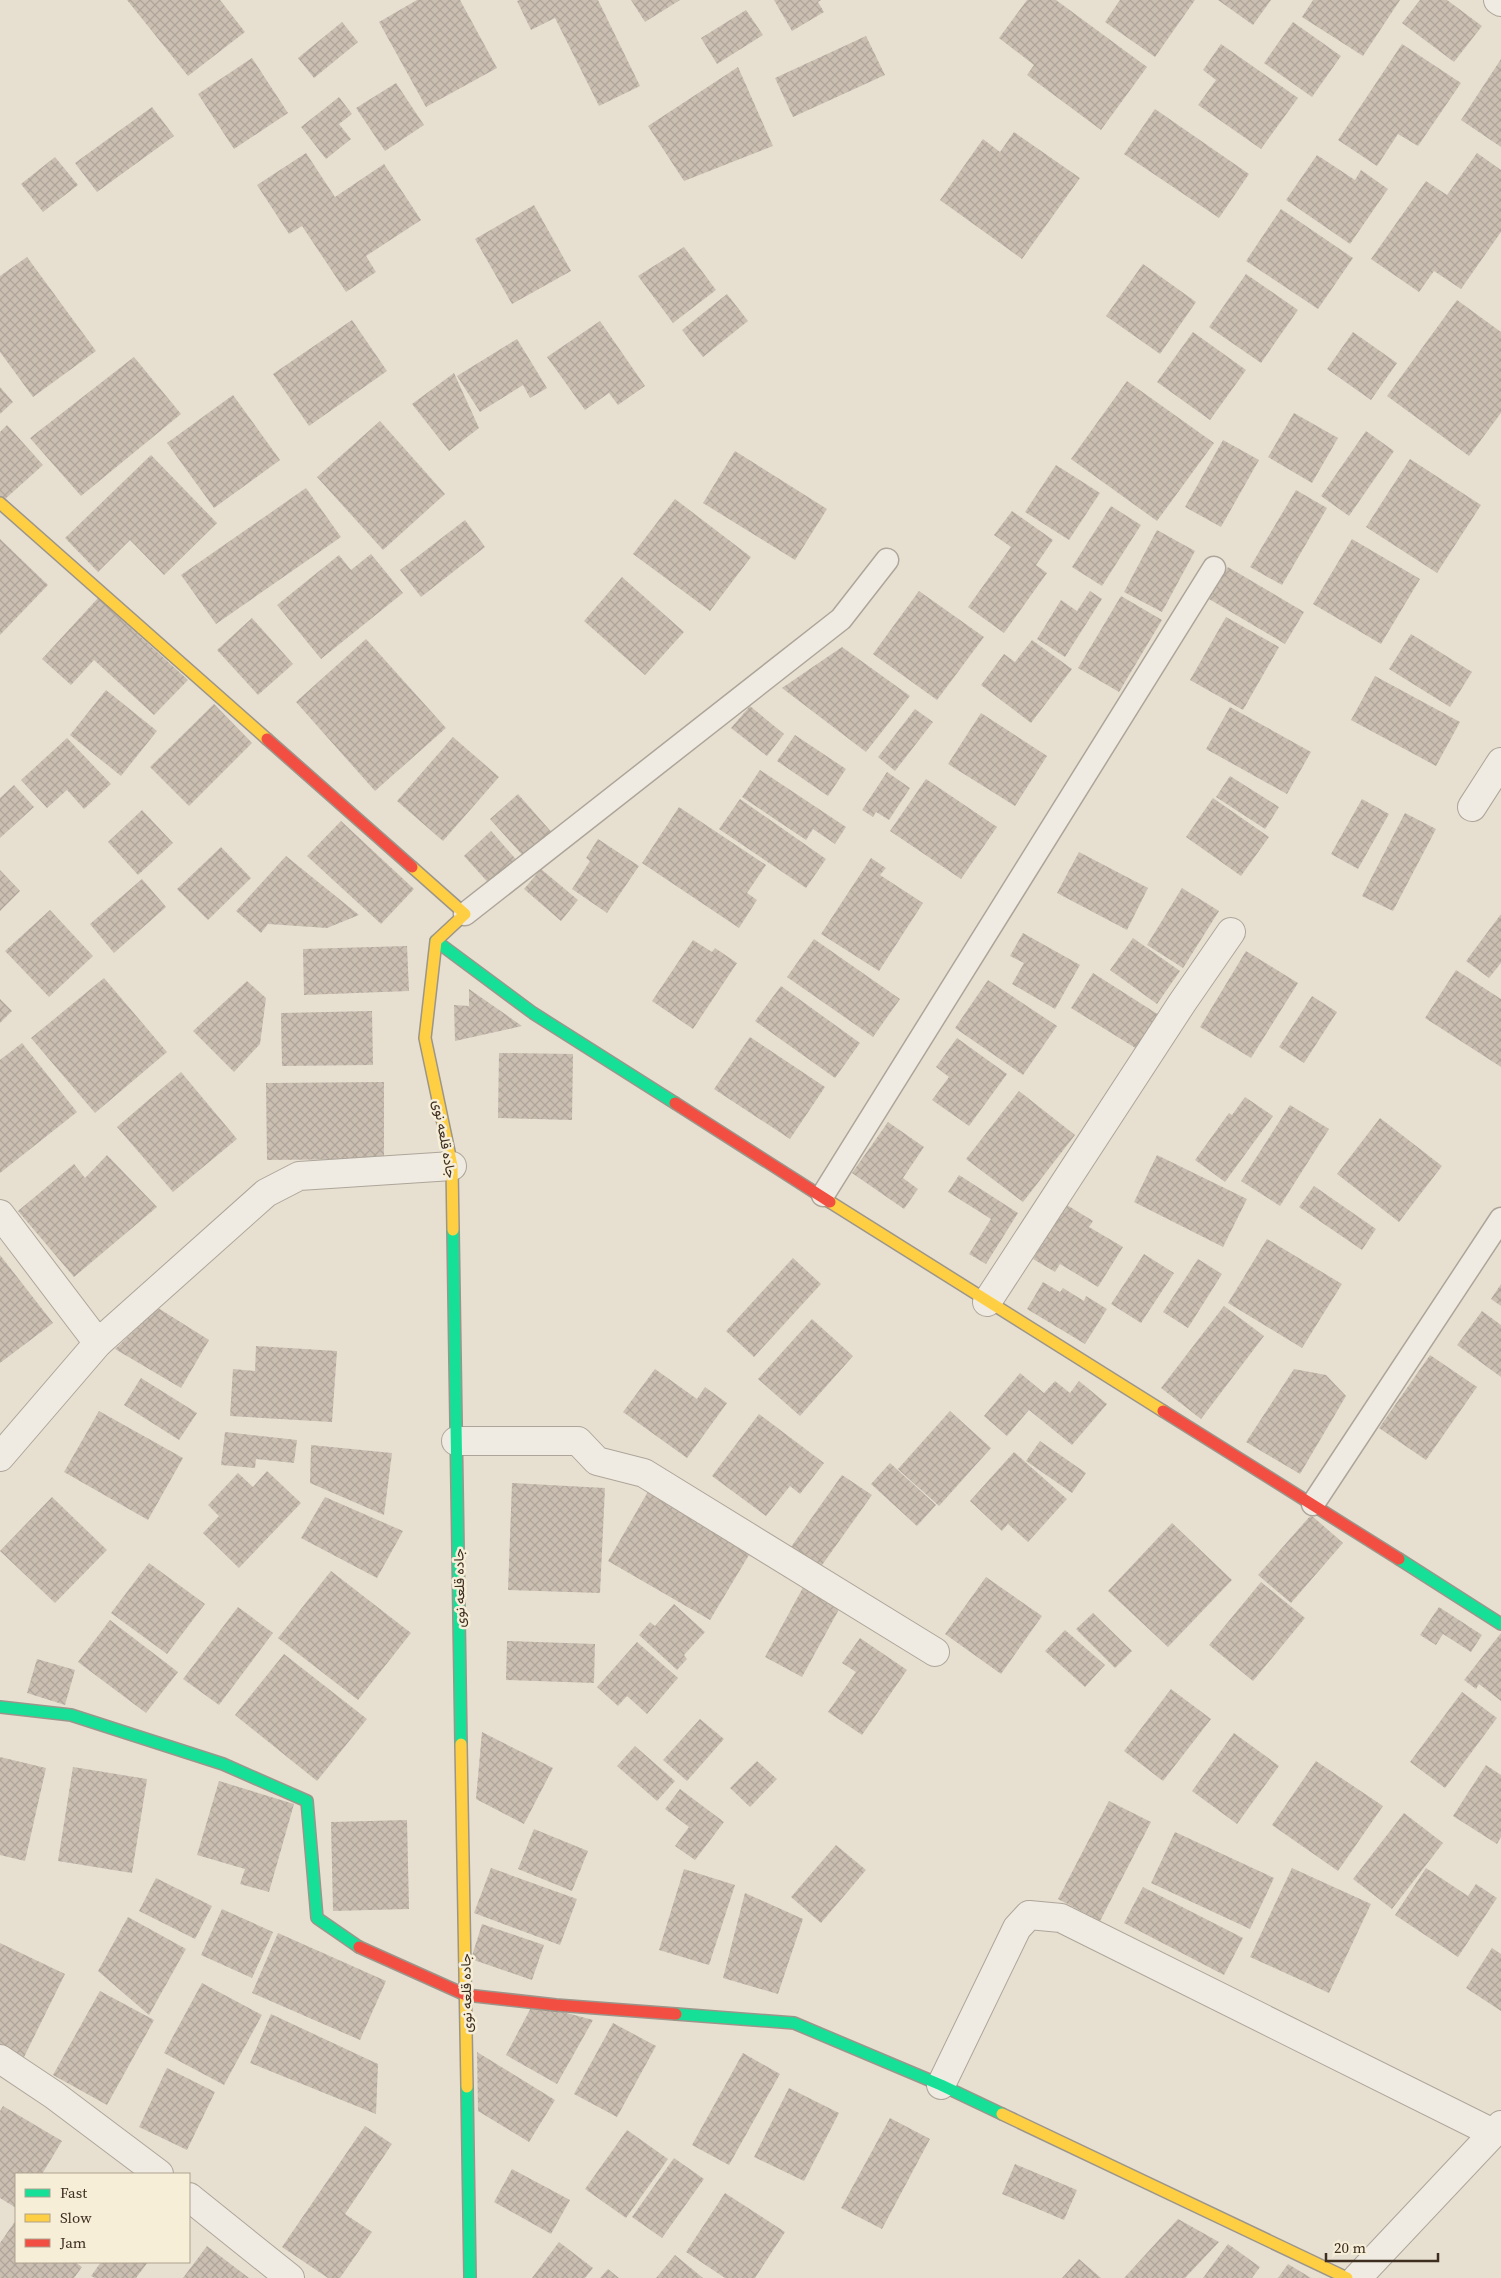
<svg xmlns="http://www.w3.org/2000/svg" width="1501" height="2278" viewBox="0 0 1501 2278" font-family="'Source Serif 4',Vazirmatn,serif">
  <style>
    .building { fill: url(#building-cross-hatch) }
    .lines { fill: none; stroke-linecap: round; stroke-linejoin: round }
    .lane-casing { stroke: #ada599; stroke-width: 25 }
    .street-casing { stroke: #ada599; stroke-width: 30 }
    .fast-casing { stroke: #9c958a; stroke-width: 14 }
    .slow-casing { stroke: #9c958a; stroke-width: 14 }
    .jam-casing { stroke: #9c958a; stroke-width: 14 }
    .lane { stroke: #efebe3; stroke-width: 22 }
    .street { stroke: #efebe3; stroke-width: 28 }
    .fast { stroke: #16e098; stroke-width: 11 }
    .slow { stroke: #ffcf43; stroke-width: 11 }
    .jam { stroke: #f24e42; stroke-width: 11 }
    .labels { text-anchor: middle; stroke-width: 5; stroke-linejoin: round; paint-order: stroke }
    .street-label { font-size: 14px; fill: #3d2e20; stroke: #f7eed8 }
  </style>
  <defs>
    <pattern id="building-cross-hatch" width="8" height="8" patternUnits="userSpaceOnUse" patternTransform="scale(1.25)"><rect width="8" height="8" fill="#cbbfb2"/><path d="M0 0l8 8M0 8l8-8" fill="none" stroke="#afa499"/></pattern>
  </defs>
  <rect width="100%" height="100%" fill="#e7e0d1"/>
  <!-- building -->
  <g class="building">
    <polygon points="127,0 220,0 245,32 188,76"/>
    <polygon points="417,0 460,0 497,68 426,107 379,22"/>
    <polygon points="520,0 598,0 640,86 599,106 555,18 531,30 517,1"/>
    <polygon points="631,0 680,0 645,22"/>
    <polygon points="774,0 821,0 818,2 824,12 792,31"/>
    <polygon points="1027,0 1056,0 1147,67 1101,130 1027,75 1034,65 999,38"/>
    <polygon points="1120,0 1195,0 1155,57 1105,22"/>
    <polygon points="1218,0 1271,0 1253,25"/>
    <polygon points="1313,0 1400,0 1363,56 1302,17"/>
    <polygon points="1420,0 1447,0 1482,26 1454,62 1402,23"/>
    <polygon points="746,10 763,35 717,64 701,38"/>
    <polygon points="342,22 358,42 314,78 298,58"/>
    <polygon points="1293,22 1341,56 1312,97 1264,63"/>
    <polygon points="866,36 885,75 793,117 775,78"/>
    <polygon points="1221,44 1298,98 1261,149 1198,105 1216,80 1203,70"/>
    <polygon points="1402,44 1461,83 1418,146 1398,134 1377,166 1338,140"/>
    <polygon points="252,58 288,113 234,149 198,94"/>
    <polygon points="1501,59 1501,147 1461,120"/>
    <polygon points="738,67 773,146 684,181 648,126"/>
    <polygon points="396,83 424,125 385,151 356,108"/>
    <polygon points="339,97 352,114 339,124 351,139 326,159 301,127"/>
    <polygon points="152,107 174,136 97,192 75,163"/>
    <polygon points="1155,109 1249,174 1219,218 1124,154"/>
    <polygon points="1014,132 1080,178 1022,259 940,200 983,139 1000,152"/>
    <polygon points="306,153 335,197 384,164 421,220 366,256 376,272 346,292 302,226 289,234 257,185"/>
    <polygon points="1477,153 1501,170 1501,232 1461,289 1434,271 1419,292 1371,259 1426,181 1447,195"/>
    <polygon points="1317,155 1355,180 1361,170 1388,189 1350,244 1286,200"/>
    <polygon points="55,157 78,185 43,212 21,184"/>
    <polygon points="534,205 571,271 512,304 475,239"/>
    <polygon points="1281,209 1353,258 1318,309 1246,261"/>
    <polygon points="684,247 716,290 673,323 638,276"/>
    <polygon points="27,257 96,351 33,397 0,352 0,276"/>
    <polygon points="1143,264 1196,302 1160,354 1106,316"/>
    <polygon points="1246,274 1298,310 1261,363 1209,327"/>
    <polygon points="727,294 748,321 703,357 682,330"/>
    <polygon points="1457,300 1501,332 1501,413 1469,456 1387,396"/>
    <polygon points="352,320 387,371 309,426 273,374"/>
    <polygon points="600,321 645,386 618,405 609,393 585,410 547,357"/>
    <polygon points="1193,332 1246,370 1210,420 1157,382"/>
    <polygon points="1353,332 1397,363 1371,400 1327,369"/>
    <polygon points="517,339 547,388 530,398 523,385 480,412 457,376"/>
    <polygon points="134,357 181,414 81,496 30,438"/>
    <polygon points="454,373 479,428 449,451 412,404"/>
    <polygon points="1127,381 1214,443 1157,521 1071,459"/>
    <polygon points="0,387 13,402 0,414"/>
    <polygon points="233,395 280,460 214,508 167,443"/>
    <polygon points="1294,413 1338,438 1312,483 1268,457"/>
    <polygon points="380,421 445,494 383,550 317,477"/>
    <polygon points="7,425 43,465 4,500 0,496 0,432"/>
    <polygon points="1366,431 1394,451 1349,516 1321,496"/>
    <polygon points="1223,440 1259,460 1221,527 1185,507"/>
    <polygon points="735,451 827,509 795,560 703,503"/>
    <polygon points="151,455 217,523 164,575 130,540 98,572 65,538"/>
    <polygon points="1410,459 1481,505 1437,573 1366,527"/>
    <polygon points="1056,465 1100,493 1069,540 1025,512"/>
    <polygon points="306,488 341,537 216,624 181,575"/>
    <polygon points="1296,490 1327,508 1282,585 1250,567"/>
    <polygon points="675,499 751,557 710,611 633,554"/>
    <polygon points="1111,506 1141,525 1102,586 1072,567"/>
    <polygon points="1012,511 1053,540 1036,565 1047,573 1004,633 968,607 1011,547 994,535"/>
    <polygon points="465,520 485,547 421,597 400,570"/>
    <polygon points="1157,530 1195,551 1162,612 1124,592"/>
    <polygon points="0,539 48,585 0,635"/>
    <polygon points="1352,539 1420,579 1381,644 1313,604"/>
    <polygon points="371,554 403,593 321,659 277,605 339,555 351,570"/>
    <polygon points="1228,567 1304,612 1285,644 1209,599"/>
    <polygon points="622,577 684,632 645,675 584,621"/>
    <polygon points="919,591 984,637 937,700 873,654"/>
    <polygon points="1090,591 1102,599 1065,657 1037,639 1061,600 1077,611"/>
    <polygon points="1121,596 1162,620 1119,692 1078,668"/>
    <polygon points="98,598 188,680 154,715 94,660 71,685 42,659"/>
    <polygon points="1226,617 1279,647 1243,710 1190,680"/>
    <polygon points="252,618 293,664 258,695 217,650"/>
    <polygon points="1411,634 1472,672 1450,707 1389,669"/>
    <polygon points="366,639 446,728 375,791 296,702"/>
    <polygon points="1032,640 1072,669 1031,723 981,685 1004,654 1015,662"/>
    <polygon points="842,647 910,696 866,752 782,688"/>
    <polygon points="1375,676 1460,722 1436,766 1351,720"/>
    <polygon points="106,690 157,731 121,776 70,735"/>
    <polygon points="214,704 252,743 189,806 150,767"/>
    <polygon points="750,706 784,734 767,756 731,728"/>
    <polygon points="1230,707 1311,752 1287,794 1206,749"/>
    <polygon points="915,709 933,722 895,771 878,757"/>
    <polygon points="981,713 1047,756 1015,806 948,764"/>
    <polygon points="795,735 846,769 828,796 777,761"/>
    <polygon points="453,737 499,777 443,841 397,801"/>
    <polygon points="67,738 111,784 84,809 67,790 47,808 21,780"/>
    <polygon points="760,770 846,827 835,844 813,829 806,840 742,797"/>
    <polygon points="887,772 910,788 889,820 876,812 873,817 862,810"/>
    <polygon points="1230,776 1279,807 1265,829 1216,797"/>
    <polygon points="926,779 997,827 961,879 890,831"/>
    <polygon points="14,785 34,807 0,838 0,798"/>
    <polygon points="518,794 554,835 526,859 490,819"/>
    <polygon points="1213,798 1269,837 1241,876 1186,837"/>
    <polygon points="740,799 826,859 806,888 719,829"/>
    <polygon points="1362,799 1389,814 1358,869 1331,854"/>
    <polygon points="679,807 766,865 747,893 757,900 739,928 642,863"/>
    <polygon points="142,810 173,843 138,875 108,842"/>
    <polygon points="1405,813 1436,829 1393,911 1362,896"/>
    <polygon points="341,821 414,889 381,924 307,856"/>
    <polygon points="491,831 520,864 493,888 464,856"/>
    <polygon points="598,839 639,866 607,913 572,889 590,861 586,858"/>
    <polygon points="221,847 251,878 208,920 177,889"/>
    <polygon points="1079,852 1148,888 1127,930 1057,893"/>
    <polygon points="286,856 359,915 327,928 268,924 261,933 236,911"/>
    <polygon points="871,858 886,868 880,875 923,903 879,971 821,934"/>
    <polygon points="541,869 578,900 561,921 524,889"/>
    <polygon points="0,870 20,891 0,911"/>
    <polygon points="142,879 166,907 114,953 90,924"/>
    <polygon points="1182,888 1219,911 1183,968 1147,945"/>
    <polygon points="50,910 93,956 49,997 5,951"/>
    <polygon points="1501,914 1501,963 1489,978 1466,961"/>
    <polygon points="1023,933 1080,965 1055,1009 1012,984 1024,963 1010,956"/>
    <polygon points="1133,938 1180,971 1157,1004 1110,970"/>
    <polygon points="814,939 900,999 873,1037 787,977"/>
    <polygon points="693,940 712,952 715,948 737,963 693,1029 652,1001"/>
    <polygon points="407,946 409,991 304,995 303,949"/>
    <polygon points="1246,951 1298,983 1251,1058 1200,1027"/>
    <polygon points="1456,970 1501,999 1501,1067 1425,1018"/>
    <polygon points="1093,973 1159,1015 1137,1049 1071,1008"/>
    <polygon points="104,978 167,1052 95,1113 31,1038"/>
    <polygon points="988,980 1057,1026 1023,1075 955,1028"/>
    <polygon points="247,981 266,998 260,1044 234,1072 193,1031"/>
    <polygon points="781,986 860,1043 835,1078 755,1021"/>
    <polygon points="469,989 522,1026 455,1041 454,1005 469,1006"/>
    <polygon points="1312,996 1337,1012 1304,1063 1279,1047"/>
    <polygon points="0,999 12,1011 0,1023"/>
    <polygon points="372,1011 373,1065 282,1066 281,1013"/>
    <polygon points="750,1037 825,1087 790,1139 714,1089"/>
    <polygon points="957,1038 1007,1074 969,1126 932,1100 949,1077 936,1067"/>
    <polygon points="22,1043 77,1112 0,1173 0,1060"/>
    <polygon points="499,1053 573,1054 572,1120 498,1118"/>
    <polygon points="181,1072 237,1139 173,1192 117,1127"/>
    <polygon points="384,1082 384,1159 267,1160 266,1083"/>
    <polygon points="1019,1091 1075,1135 1023,1202 966,1159"/>
    <polygon points="1245,1097 1273,1116 1225,1182 1195,1160 1229,1113 1232,1115"/>
    <polygon points="1290,1105 1329,1129 1280,1206 1241,1181"/>
    <polygon points="1380,1118 1442,1166 1399,1222 1337,1174"/>
    <polygon points="888,1122 924,1147 903,1178 918,1189 904,1209 852,1173"/>
    <polygon points="107,1155 157,1207 74,1277 18,1211 74,1164 85,1178"/>
    <polygon points="1157,1155 1247,1199 1223,1247 1134,1202"/>
    <polygon points="959,1175 1018,1213 986,1264 969,1254 991,1219 948,1192"/>
    <polygon points="1314,1186 1376,1229 1362,1250 1299,1207"/>
    <polygon points="1067,1205 1093,1221 1089,1227 1123,1247 1098,1287 1060,1264 1055,1272 1033,1259"/>
    <polygon points="1267,1239 1342,1284 1302,1348 1228,1303"/>
    <polygon points="1144,1254 1174,1273 1141,1323 1111,1304"/>
    <polygon points="0,1255 53,1323 0,1363"/>
    <polygon points="793,1258 821,1284 754,1357 726,1331"/>
    <polygon points="1198,1259 1222,1274 1188,1328 1163,1312"/>
    <polygon points="1043,1282 1060,1292 1063,1288 1084,1301 1086,1296 1107,1309 1085,1344 1027,1309"/>
    <polygon points="1501,1284 1501,1306 1491,1299"/>
    <polygon points="1224,1306 1264,1336 1201,1419 1161,1388"/>
    <polygon points="158,1308 209,1340 181,1388 115,1349"/>
    <polygon points="1482,1311 1501,1325 1501,1377 1457,1345"/>
    <polygon points="812,1319 853,1356 800,1416 758,1379"/>
    <polygon points="256,1346 337,1351 332,1422 230,1416 233,1369 255,1371"/>
    <polygon points="1430,1355 1477,1387 1426,1460 1379,1428"/>
    <polygon points="655,1369 697,1399 705,1387 727,1403 687,1458 623,1412"/>
    <polygon points="1294,1369 1326,1375 1346,1396 1300,1474 1246,1442"/>
    <polygon points="1020,1373 1044,1393 1055,1381 1070,1393 1079,1381 1107,1404 1072,1445 1029,1410 1007,1436 984,1416"/>
    <polygon points="141,1378 197,1413 179,1440 124,1405"/>
    <polygon points="99,1411 183,1458 148,1520 64,1472"/>
    <polygon points="950,1411 991,1448 939,1506 898,1469"/>
    <polygon points="759,1414 824,1463 800,1494 790,1486 766,1516 712,1476"/>
    <polygon points="225,1432 297,1440 294,1463 256,1459 255,1468 221,1465"/>
    <polygon points="1040,1441 1086,1473 1072,1493 1026,1461"/>
    <polygon points="311,1445 392,1453 384,1515 310,1483"/>
    <polygon points="1014,1452 1067,1499 1028,1542 1008,1524 1002,1531 970,1501"/>
    <polygon points="890,1463 936,1505 917,1526 871,1484"/>
    <polygon points="267,1471 301,1503 239,1568 203,1533 219,1516 208,1505 238,1473 253,1487"/>
    <polygon points="842,1475 872,1495 815,1575 786,1554"/>
    <polygon points="512,1483 605,1488 600,1593 508,1590"/>
    <polygon points="649,1490 752,1550 710,1620 608,1561"/>
    <polygon points="52,1497 107,1550 55,1603 0,1551"/>
    <polygon points="325,1497 403,1531 377,1578 301,1538"/>
    <polygon points="1311,1515 1343,1543 1291,1603 1258,1575"/>
    <polygon points="1172,1523 1232,1580 1168,1647 1108,1591"/>
    <polygon points="149,1563 205,1604 167,1654 111,1613"/>
    <polygon points="331,1571 411,1633 358,1700 278,1638"/>
    <polygon points="986,1577 1042,1616 1001,1674 945,1634"/>
    <polygon points="806,1582 843,1602 802,1677 765,1657"/>
    <polygon points="1261,1582 1305,1618 1253,1681 1209,1645"/>
    <polygon points="674,1604 705,1632 684,1655 687,1659 677,1670 639,1635 650,1622 655,1626"/>
    <polygon points="238,1607 273,1633 219,1705 183,1679"/>
    <polygon points="1439,1607 1482,1635 1471,1652 1443,1634 1436,1645 1420,1635"/>
    <polygon points="1093,1613 1132,1651 1115,1668 1076,1629"/>
    <polygon points="110,1620 178,1672 146,1713 78,1662"/>
    <polygon points="1065,1630 1105,1665 1085,1687 1045,1651"/>
    <polygon points="1501,1633 1501,1701 1479,1684 1476,1689 1464,1680"/>
    <polygon points="860,1638 907,1670 862,1735 828,1712 856,1672 842,1663"/>
    <polygon points="507,1641 595,1644 594,1683 506,1680"/>
    <polygon points="637,1642 678,1678 647,1714 627,1696 618,1706 597,1687"/>
    <polygon points="284,1654 367,1719 317,1781 235,1715"/>
    <polygon points="37,1659 75,1670 65,1705 27,1693"/>
    <polygon points="1171,1689 1211,1719 1163,1781 1124,1751"/>
    <polygon points="1462,1692 1497,1718 1445,1788 1410,1762"/>
    <polygon points="700,1719 724,1739 687,1781 663,1760"/>
    <polygon points="482,1732 553,1768 524,1824 476,1799"/>
    <polygon points="1234,1733 1279,1766 1237,1824 1192,1791"/>
    <polygon points="635,1746 675,1781 657,1801 617,1766"/>
    <polygon points="0,1757 46,1768 25,1861 0,1855"/>
    <polygon points="757,1761 777,1779 750,1807 730,1788"/>
    <polygon points="1316,1761 1383,1806 1338,1871 1272,1825"/>
    <polygon points="1486,1765 1501,1775 1501,1837 1497,1844 1453,1816"/>
    <polygon points="73,1767 147,1779 132,1873 58,1861"/>
    <polygon points="219,1781 294,1804 269,1892 240,1884 245,1869 197,1855"/>
    <polygon points="680,1789 724,1822 695,1860 675,1846 689,1827 665,1809"/>
    <polygon points="1109,1801 1151,1822 1100,1921 1058,1899"/>
    <polygon points="1404,1813 1443,1843 1392,1909 1353,1879"/>
    <polygon points="407,1820 409,1909 333,1911 331,1822"/>
    <polygon points="534,1829 588,1851 572,1891 518,1869"/>
    <polygon points="1175,1832 1274,1878 1250,1929 1151,1883"/>
    <polygon points="836,1845 866,1870 821,1923 791,1897"/>
    <polygon points="491,1868 577,1899 560,1945 474,1913"/>
    <polygon points="1292,1868 1371,1904 1329,1993 1250,1957"/>
    <polygon points="1426,1868 1468,1896 1476,1884 1497,1898 1458,1957 1395,1915"/>
    <polygon points="684,1869 735,1885 709,1965 659,1950"/>
    <polygon points="156,1878 212,1906 195,1939 139,1911"/>
    <polygon points="1143,1887 1243,1938 1224,1975 1124,1923"/>
    <polygon points="745,1893 803,1919 778,1994 723,1978"/>
    <polygon points="222,1909 273,1932 252,1978 201,1955"/>
    <polygon points="128,1917 186,1949 149,2015 98,1971"/>
    <polygon points="482,1924 544,1945 532,1980 471,1959"/>
    <polygon points="278,1933 386,1981 360,2040 252,1993"/>
    <polygon points="0,1943 65,1974 24,2057 0,2045"/>
    <polygon points="1492,1948 1501,1954 1501,2011 1466,1988"/>
    <polygon points="202,1983 262,2015 224,2085 164,2053"/>
    <polygon points="100,1991 154,2020 107,2105 53,2075"/>
    <polygon points="533,2004 593,2020 557,2084 506,2055"/>
    <polygon points="271,2014 378,2064 376,2114 250,2063"/>
    <polygon points="613,2023 656,2046 617,2117 574,2094"/>
    <polygon points="477,2052 555,2100 529,2142 478,2111"/>
    <polygon points="743,2053 780,2074 729,2165 692,2145"/>
    <polygon points="167,2068 215,2092 187,2150 139,2127"/>
    <polygon points="789,2088 839,2113 804,2181 754,2157"/>
    <polygon points="3,2106 62,2141 42,2174 16,2174 16,2208 0,2198 0,2111"/>
    <polygon points="890,2118 930,2139 882,2229 841,2208"/>
    <polygon points="365,2126 392,2144 345,2214 372,2232 340,2278 328,2278 282,2247"/>
    <polygon points="627,2130 668,2159 626,2218 585,2189"/>
    <polygon points="674,2158 704,2179 662,2238 632,2217"/>
    <polygon points="1015,2164 1077,2190 1064,2220 1002,2194"/>
    <polygon points="512,2169 570,2200 551,2234 494,2202"/>
    <polygon points="725,2193 785,2232 755,2278 725,2278 686,2252"/>
    <polygon points="1178,2219 1219,2242 1185,2278 1124,2278"/>
    <polygon points="16,2220 16,2262 75,2262 82,2267 74,2278 0,2278 0,2243"/>
    <polygon points="559,2242 593,2268 585,2278 532,2278"/>
    <polygon points="1228,2244 1260,2267 1252,2278 1203,2278"/>
    <polygon points="207,2246 249,2278 183,2278"/>
    <polygon points="675,2255 703,2278 656,2278"/>
    <polygon points="1079,2259 1101,2278 1062,2278"/>
    <polygon points="101,2262 148,2262 136,2278 95,2278 91,2276"/>
    <polygon points="1288,2264 1311,2278 1278,2278"/>
    <polygon points="608,2269 619,2278 600,2278"/>
  </g>
  <g class="lines">
    <!-- lane casing -->
    <g class="lane-casing">
      <g id="lane">
        <polyline points="465,914 841,619 887,560"/>
        <polyline points="823,1195 1214,568"/>
        <polyline points="1313,1504 1501,1219"/>
      </g>
    </g>
    <!-- street casing -->
    <g class="street-casing">
      <g id="street">
        <polyline points="1498,0 1501,2"/>
        <polyline points="1472,807 1501,762"/>
        <polyline points="0,1214 98,1343"/>
        <polyline points="987,1302 1182,1003 1231,932"/>
        <polyline points="456,1441 578,1441 597,1461 644,1473 935,1652"/>
        <polyline points="0,1457 98,1343 266,1193 299,1176 452,1166"/>
        <polyline points="0,2059 54,2095 159,2174"/>
        <polyline points="941,2085 1017,1928 1029,1915 1061,1918 1493,2133"/>
        <polyline points="189,2197 290,2278"/>
        <polyline points="1357,2278 1501,2125"/>
      </g>
    </g>
    <!-- fast casing -->
    <g class="fast-casing">
      <g id="fast">
        <polyline points="436,941 533,1013 675,1103"/>
        <polyline points="453,1230 461,1744"/>
        <polyline points="1399,1559 1501,1624"/>
        <polyline points="0,1707 71,1715 223,1764 307,1801 317,1918 359,1947"/>
        <polyline points="676,2014 794,2023 941,2085 1002,2114"/>
        <polyline points="467,2087 470,2278"/>
      </g>
    </g>
    <!-- slow casing -->
    <g class="slow-casing">
      <g id="slow">
        <polyline points="0,503 267,739"/>
        <polyline points="412,867 465,914 436,941 425,1038 452,1166 453,1230"/>
        <polyline points="830,1202 1163,1411"/>
        <polyline points="461,1744 467,2087"/>
        <polyline points="1002,2114 1347,2278"/>
      </g>
    </g>
    <!-- jam casing -->
    <g class="jam-casing">
      <g id="jam">
        <polyline points="267,739 412,867"/>
        <polyline points="675,1103 830,1202"/>
        <polyline points="1163,1411 1399,1559"/>
        <polyline points="359,1947 466,1995 556,2005 676,2014"/>
      </g>
    </g>
    <!-- lane -->
    <use href="#lane" class="lane"/>
    <!-- street -->
    <use href="#street" class="street"/>
    <!-- fast -->
    <use href="#fast" class="fast"/>
    <!-- slow -->
    <use href="#slow" class="slow"/>
    <!-- jam -->
    <use href="#jam" class="jam"/>
  </g>
  <g class="labels">
    <!-- street labels -->
    <g class="street-label">
      <text transform="translate(445 1139) rotate(80)" y="5">جاده قلعه نوی</text>
      <text transform="translate(459 1588) rotate(-91)" y="5">جاده قلعه نوی</text>
      <text transform="translate(466 1993) rotate(-91)" y="5">جاده قلعه نوی</text>
    </g>
  </g>
  <!-- legend -->
  <rect x="15" y="2173" width="175" height="90" fill="#f7eed8" stroke="#ada18e"/>
  <rect x="25" y="2189" width="25" height="8" fill="#16e098" stroke="#ada18e"/>
  <text x="60" y="2198" font-size="15" fill="#3d2e20">Fast</text>
  <rect x="25" y="2214" width="25" height="8" fill="#ffcf43" stroke="#ada18e"/>
  <text x="60" y="2223" font-size="15" fill="#3d2e20">Slow</text>
  <rect x="25" y="2239" width="25" height="8" fill="#f24e42" stroke="#ada18e"/>
  <text x="60" y="2248" font-size="15" fill="#3d2e20">Jam</text>
  <!-- scale -->
  <path d="M1326 2253v8h112v-8" fill="none" stroke="#3d2e20" stroke-width="2.5"/>
  <text x="1334" y="2253" font-size="15" fill="#3d2e20" stroke="#f7eed8" stroke-width="4" paint-order="stroke">20 m</text>
</svg>
